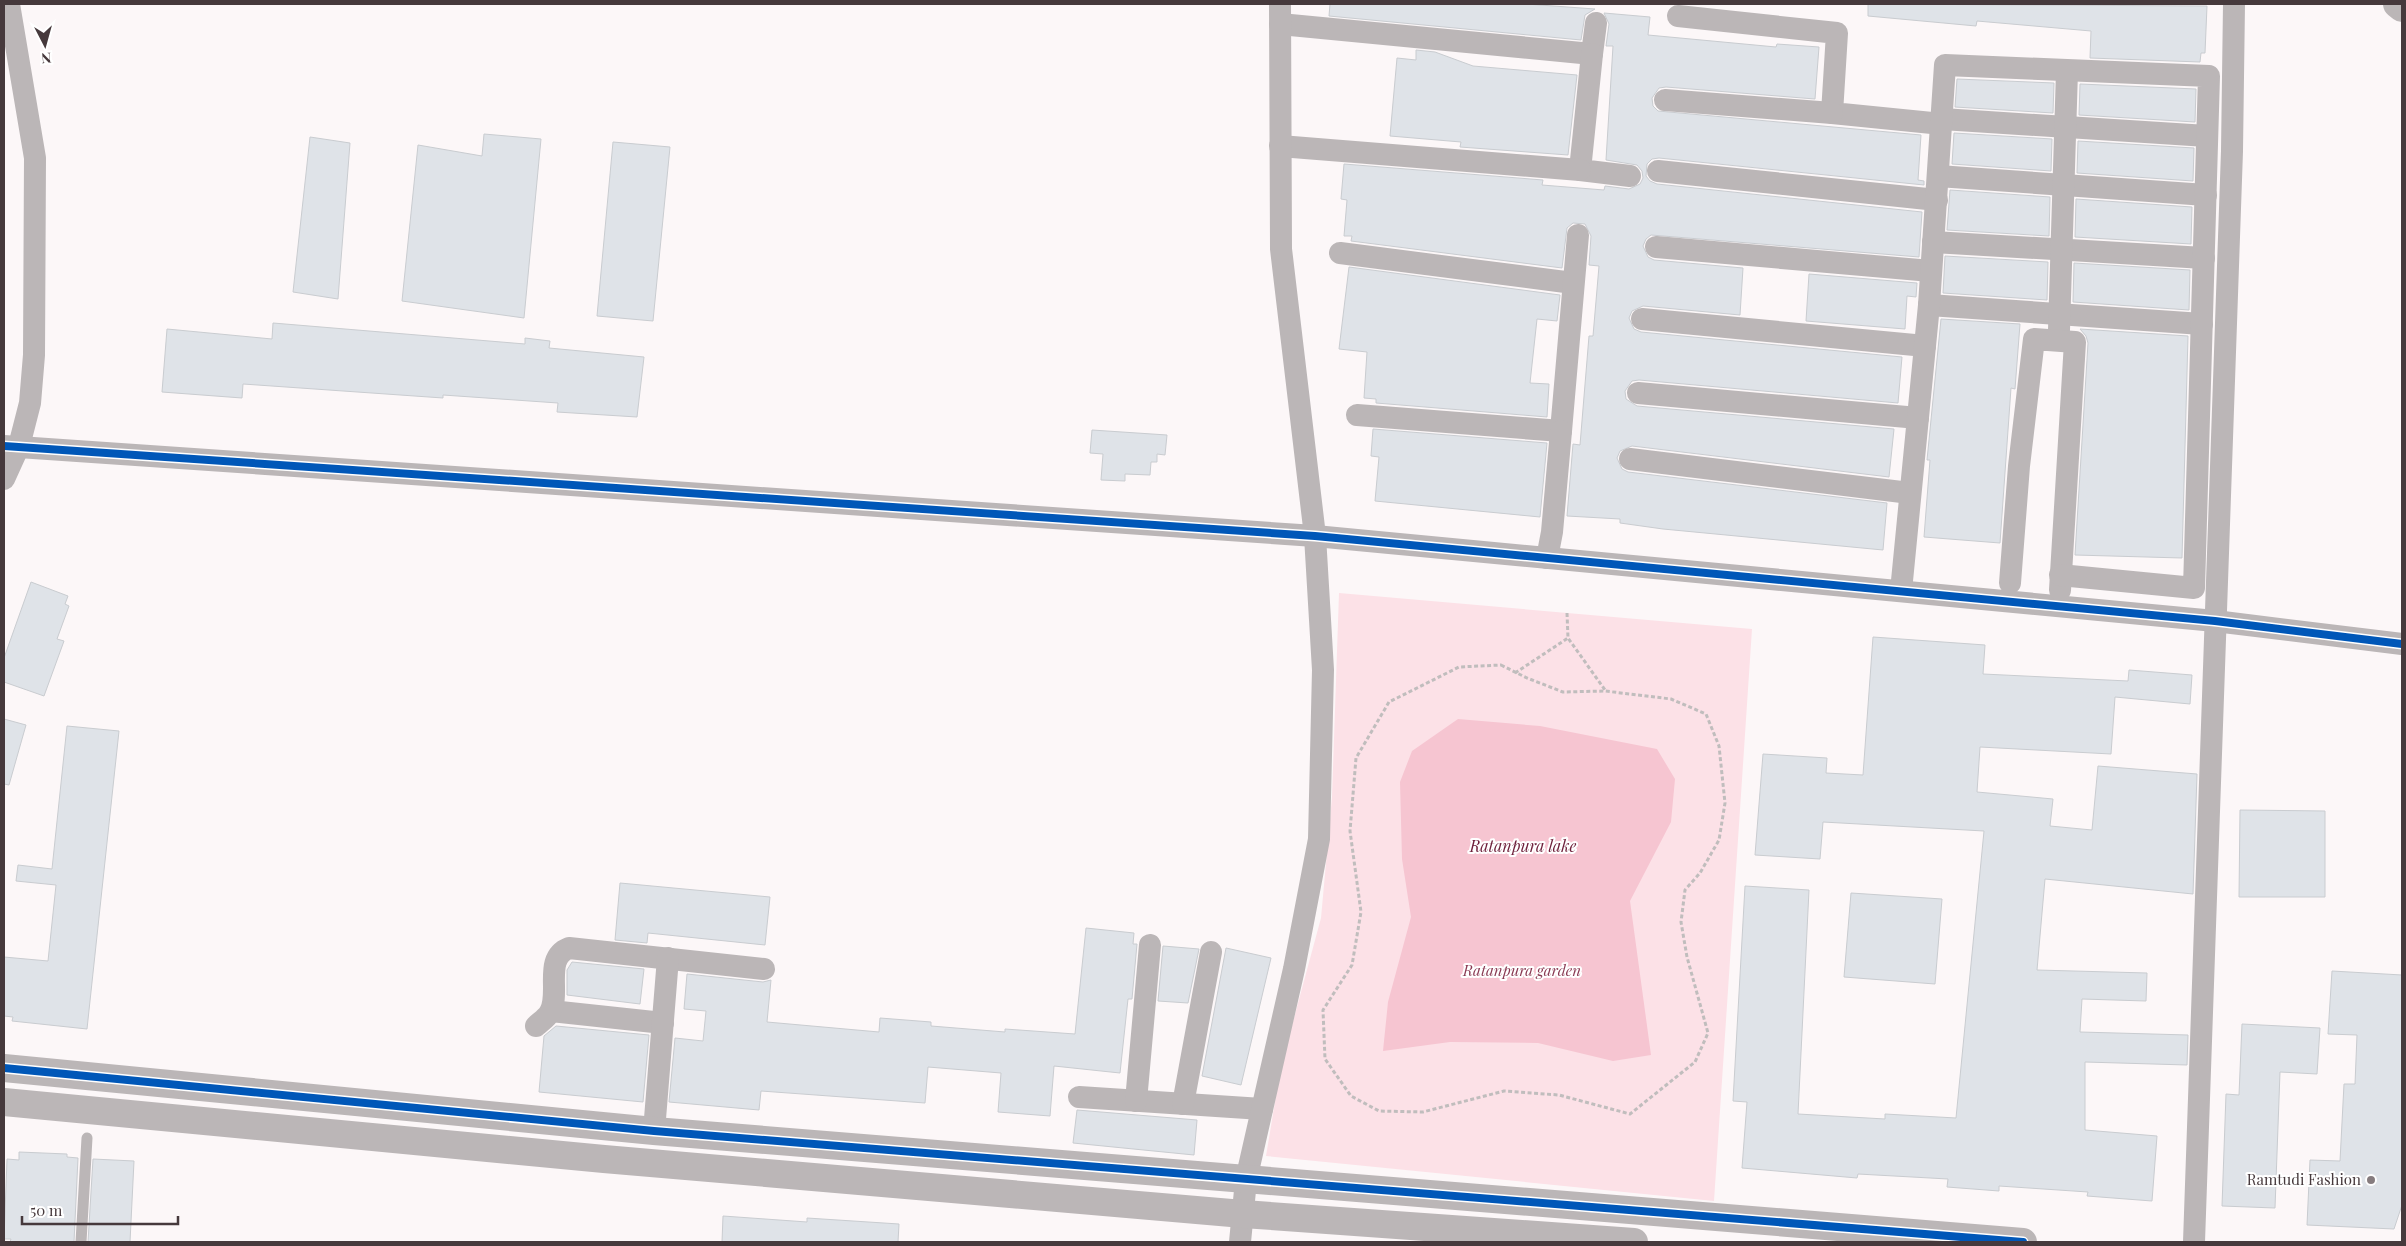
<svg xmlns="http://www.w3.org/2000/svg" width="2406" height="1246" viewBox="0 0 2406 1246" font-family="'Playfair Display',serif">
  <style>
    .green { fill: #fce1e7 }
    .water { fill: #f6c5d1 }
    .building { fill: #dfe3e8; stroke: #c9ccd0 }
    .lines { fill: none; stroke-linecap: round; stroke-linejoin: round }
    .path { stroke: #c0bdbd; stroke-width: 3; stroke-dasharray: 4 2.5; stroke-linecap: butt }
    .lane { stroke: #bbb6b7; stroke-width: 11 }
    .street { stroke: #bbb6b7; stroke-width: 22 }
    .secondary { stroke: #bbb6b7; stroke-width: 28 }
    .cycleway-casing { stroke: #fff; stroke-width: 11 }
    .cycleway { stroke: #0057b8; stroke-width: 8 }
    .poi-dot { fill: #867c7e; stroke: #fff; stroke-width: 2 }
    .labels { text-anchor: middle; stroke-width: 4; stroke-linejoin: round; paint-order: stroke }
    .park-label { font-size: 15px; font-style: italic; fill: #893952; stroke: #fff }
    .poi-label { font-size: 15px; fill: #46393c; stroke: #fff; text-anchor: end }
    .water-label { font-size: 16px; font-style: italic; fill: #6e203b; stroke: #fff }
  </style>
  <rect width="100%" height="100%" fill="#fcf7f8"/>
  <!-- green -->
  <polygon class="green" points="1339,593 1752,629 1714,1201 1266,1156 1281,1066 1321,918 1332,797"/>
  <!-- water -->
  <polygon class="water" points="1458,719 1540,726 1657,749 1675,779 1671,822 1630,901 1651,1055 1613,1061 1538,1043 1450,1042 1383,1051 1388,1002 1411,917 1402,859 1400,782 1412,751"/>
  <!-- building -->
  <g class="building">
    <polygon points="1330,4 1526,4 1595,9 1585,15 1581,40 1329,16"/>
    <polygon points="1868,4 2207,6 2205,53 2201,53 2200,62 2090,58 2091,31 1977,21 1976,26 1868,16"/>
    <polygon points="1604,13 1650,17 1648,35 1776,47 1777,44 1819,47 1815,99 1666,87 1659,88 1652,98 1653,106 1658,111 1921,135 1918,180 1924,181 1924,185 1659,158 1652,159 1647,164 1646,176 1650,181 1657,184 1922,212 1919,257 1651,235 1646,239 1643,246 1648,257 1654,260 1743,268 1740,315 1643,306 1632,311 1629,318 1634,329 1641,332 1902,357 1898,403 1639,380 1632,381 1625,391 1626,399 1637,406 1894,429 1889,477 1632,446 1620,451 1617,458 1622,469 1628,472 1887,503 1883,550 1663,529 1620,523 1620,519 1567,516 1573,444 1580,445 1589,336 1593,336 1599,266 1589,265 1591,236 1585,224 1573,223 1567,228 1562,268 1351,241 1352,236 1344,236 1347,200 1341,199 1344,164 1543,180 1542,185 1604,190 1605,186 1629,189 1640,184 1643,178 1642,171 1637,165 1606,160 1613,46 1606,46 1609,24"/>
    <polygon points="1416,50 1435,52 1473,66 1577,75 1568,155 1460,147 1461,142 1390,136 1397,58 1416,60"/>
    <polygon points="1957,79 2054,83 2053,113 1955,107"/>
    <polygon points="2080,84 2196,89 2195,122 2079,115"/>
    <polygon points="1954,133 2052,139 2051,171 1952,164"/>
    <polygon points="484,134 541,139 524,318 402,301 418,145 482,156"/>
    <polygon points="310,137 350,143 338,299 293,292"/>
    <polygon points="2078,141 2194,148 2193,181 2077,173"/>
    <polygon points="613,142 670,147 653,321 597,316"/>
    <polygon points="1950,190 2050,197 2049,236 1947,230"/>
    <polygon points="2076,199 2192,207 2191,244 2075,237"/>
    <polygon points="1945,256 2048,262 2047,300 1943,293"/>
    <polygon points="2074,263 2190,270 2189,310 2073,302"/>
    <polygon points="1349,267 1560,295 1557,321 1537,319 1530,383 1549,384 1547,417 1376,403 1376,399 1364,398 1367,352 1339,349"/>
    <polygon points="1809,274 1917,283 1916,297 1907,296 1905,329 1806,321"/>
    <polygon points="1941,319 2020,324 2015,389 2011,388 2000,543 1924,537 1930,460 1927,460"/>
    <polygon points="273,323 525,344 525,338 550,341 549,348 644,357 637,417 557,412 558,403 443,395 443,398 243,384 242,398 162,392 167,329 272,339"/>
    <polygon points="2080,329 2188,336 2182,558 2075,555 2088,343 2086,336"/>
    <polygon points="1373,429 1547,443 1540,517 1375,501 1379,457 1371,456"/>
    <polygon points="1092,430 1167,435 1165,455 1157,454 1157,462 1151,462 1150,475 1125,474 1125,481 1101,480 1103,454 1090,453"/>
    <polygon points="31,582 68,596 65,604 69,606 57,639 64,641 44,696 4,682 4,658"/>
    <polygon points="1873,637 1985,645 1983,674 2128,681 2129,670 2192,675 2190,704 2115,697 2111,754 1980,747 1977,792 2053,799 2050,826 2092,830 2098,766 2197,774 2193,894 2045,879 2037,970 2147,973 2146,1001 2082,999 2080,1032 2188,1035 2187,1065 2085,1062 2085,1130 2157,1136 2152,1201 2087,1196 2088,1192 1999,1186 1999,1191 1947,1187 1948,1179 1858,1174 1857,1178 1742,1168 1747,1102 1733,1101 1745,886 1809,890 1798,1114 1885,1119 1885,1114 1956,1118 1984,831 1823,822 1820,859 1755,855 1763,754 1827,758 1826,773 1863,775"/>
    <polygon points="4,719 26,725 9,785 4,784"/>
    <polygon points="67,726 119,731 87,1029 12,1021 13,1017 4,1016 4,957 48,961 56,885 16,881 18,865 52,869"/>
    <polygon points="2240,810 2325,811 2325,897 2239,897"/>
    <polygon points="620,883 770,897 765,945 648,933 647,943 615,940"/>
    <polygon points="1851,893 1942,899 1935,984 1844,977"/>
    <polygon points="1086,928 1134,933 1133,944 1137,944 1132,999 1128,999 1120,1073 1054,1066 1050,1116 998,1112 1001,1073 928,1067 925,1103 761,1091 759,1110 669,1102 675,1038 703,1041 706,1011 684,1009 687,974 763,982 771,980 767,1022 879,1032 880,1018 931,1022 931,1026 1005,1032 1005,1029 1075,1034"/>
    <polygon points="1163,946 1199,949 1188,1003 1158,1001"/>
    <polygon points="1226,948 1271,958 1241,1085 1202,1076"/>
    <polygon points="572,962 644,969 640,1004 567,995 567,970"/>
    <polygon points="2332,971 2402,975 2402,1205 2394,1229 2307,1225 2310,1160 2340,1161 2344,1084 2355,1084 2357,1035 2328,1034"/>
    <polygon points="2242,1024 2320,1028 2317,1074 2280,1072 2275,1208 2222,1206 2226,1094 2239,1095"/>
    <polygon points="556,1026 649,1035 643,1102 539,1092 544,1036"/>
    <polygon points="1077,1110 1197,1120 1194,1155 1073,1143"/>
    <polygon points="19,1152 67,1154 67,1157 78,1158 74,1242 10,1242 11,1239 4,1239 7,1159 19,1160"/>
    <polygon points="93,1159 134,1161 130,1242 88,1242"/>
    <polygon points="723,1216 807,1222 807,1218 899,1224 898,1242 722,1242"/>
  </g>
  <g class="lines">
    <!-- path -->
    <g class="path">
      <polyline points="1567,613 1568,638 1605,690"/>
      <polygon points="1501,665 1527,678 1563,692 1605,691 1671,699 1706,714 1719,746 1725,803 1719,840 1700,873 1685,890 1681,922 1687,957 1708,1033 1695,1062 1630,1114 1559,1095 1504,1091 1423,1112 1379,1111 1351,1096 1325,1059 1323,1010 1352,965 1361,912 1350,831 1356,758 1389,702 1459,667"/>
      <polyline points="1515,673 1568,638"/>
    </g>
    <!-- lane -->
    <polyline class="lane" points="81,1242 87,1138"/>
    <!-- street -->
    <g class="street">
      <polyline points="1678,16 1837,33 1832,113 1942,124"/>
      <polyline points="1280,24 1592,54 1596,23"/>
      <polyline points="1592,54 1580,170 1630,176"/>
      <polyline points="1665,100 1832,113"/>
      <polyline points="1942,119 2207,136"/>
      <polyline points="1280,146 1580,170"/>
      <polyline points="1658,171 1937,200"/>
      <polyline points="1938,176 2206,195"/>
      <polyline points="1933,242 2204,258"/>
      <polyline points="1656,247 1931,271"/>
      <polyline points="1340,253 1573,283"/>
      <polyline points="1929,305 2202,324"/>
      <polyline points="1642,319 1925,346"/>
      <polyline points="2059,330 2067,71"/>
      <polyline points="1638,393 1918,418"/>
      <polyline points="1357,415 1561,431 1578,235"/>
      <polyline points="4,446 1315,536 2215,621 2402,644"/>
      <polyline points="1630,459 1910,493"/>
      <polyline points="4,479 19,446 30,403 34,355 35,158 9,4"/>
      <polyline points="1547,558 1552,532 1561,431"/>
      <polyline points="2010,583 2019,466 2034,339 2075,342 2060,590"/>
      <polyline points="1901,591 1929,305 1945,65 2209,76 2194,588 2060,575"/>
      <polyline points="551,1011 663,1023"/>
      <path d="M 536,1026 C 540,1022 547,1018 550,1012 C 561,993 543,958 569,948 L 764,969"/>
      <polyline points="1079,1097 1262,1109"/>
      <polyline points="1136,1101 1150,945"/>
      <polyline points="1183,1104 1211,952"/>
      <polyline points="654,1131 668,958"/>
      <polyline points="1240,1242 1246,1180 1294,969 1319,839 1323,670 1315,536 1281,249 1280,4"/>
      <polyline points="2194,1242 2232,151 2234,4"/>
    </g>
    <!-- secondary -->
    <g class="secondary">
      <polyline points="2397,4 2402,8"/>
      <polyline points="4,1068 654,1131 2023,1242"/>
      <polyline points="4,1102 604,1159 1243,1214 1634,1242"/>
    </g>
    <!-- cycleway casing -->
    <g class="cycleway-casing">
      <g id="cycleway">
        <polyline points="4,446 1315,536 2215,621 2402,644"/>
        <polyline points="4,1068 654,1131 2023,1242"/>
      </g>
    </g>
    <!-- cycleway -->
    <use href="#cycleway" class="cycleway"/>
  </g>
  <!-- markers -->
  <circle class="poi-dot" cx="2371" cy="1180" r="5"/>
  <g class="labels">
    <!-- park labels -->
    <g class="park-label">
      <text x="1522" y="976">Ratanpura garden</text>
    </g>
    <!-- poi labels -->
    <g class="poi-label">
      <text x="2361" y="1185">Ramtudi Fashion</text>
    </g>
    <!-- water labels -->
    <g class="water-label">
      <text x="1523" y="852">Ratanpura lake</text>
    </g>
  </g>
  <!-- border -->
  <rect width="2406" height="1246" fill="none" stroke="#46393c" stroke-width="10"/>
  <!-- north arrow -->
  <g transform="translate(45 45) rotate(174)" stroke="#ffffff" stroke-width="4" paint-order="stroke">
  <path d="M0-4L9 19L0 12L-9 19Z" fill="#46393c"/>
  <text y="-8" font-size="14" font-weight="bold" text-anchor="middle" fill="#46393c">N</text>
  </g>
  <!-- scale -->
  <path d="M22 1216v8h156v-8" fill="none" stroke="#46393c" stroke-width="2.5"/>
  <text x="30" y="1216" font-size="15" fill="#46393c" stroke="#ffffff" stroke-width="4" paint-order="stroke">50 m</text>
</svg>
